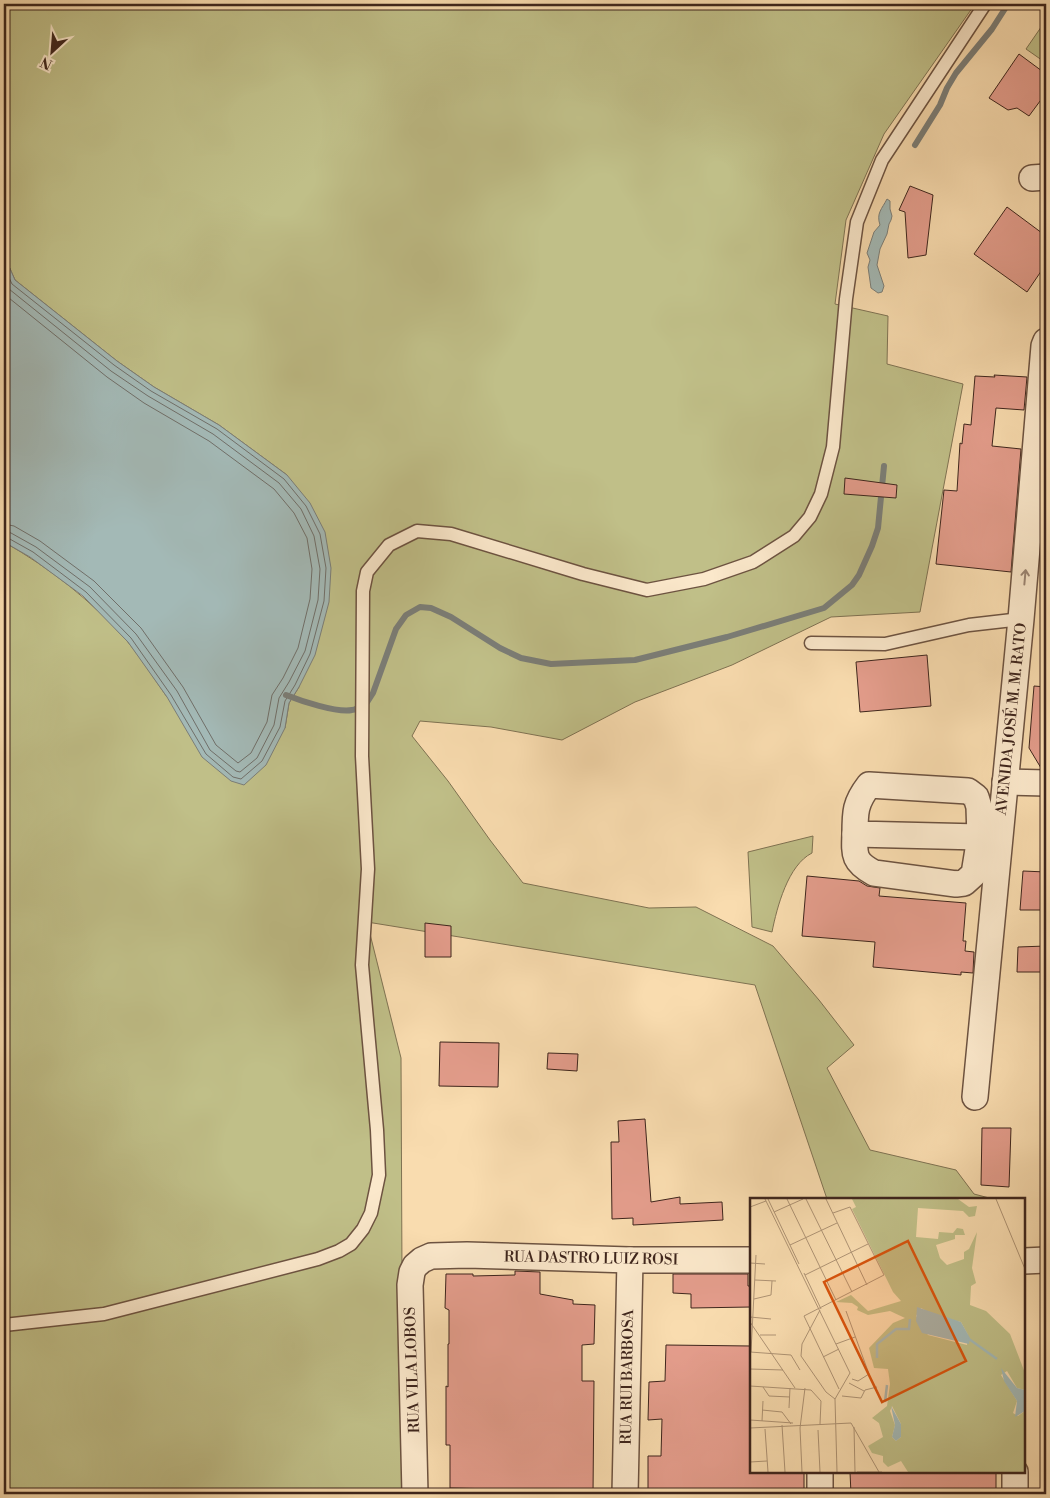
<svg xmlns="http://www.w3.org/2000/svg" width="1050" height="1498" viewBox="0 0 1050 1498" font-family="'Libre Bodoni',serif">
  <style>
    .green { fill: #c0bf88; stroke: #7f7252 }
    .water { fill: #a3b9b6; stroke: #7b7e78 }
    .lines { fill: none; stroke-linecap: round; stroke-linejoin: round }
    .shore { stroke: #706f69; stroke-width: 1 }
    .stream { stroke: #7b7e78; stroke-width: 6 }
    .building { fill: #e49d8c; stroke: #3e251c }
    .service-casing { stroke: #6d5341; stroke-width: 15 }
    .minor-casing { stroke: #6d5341; stroke-width: 28 }
    .service { stroke: #fbe8cb; stroke-width: 12 }
    .minor { stroke: #fbe8cb; stroke-width: 25 }
    .oneway { stroke: #9c8674 }
    .labels { text-anchor: middle; stroke-width: 4.5; stroke-linejoin: round; paint-order: stroke }
    .street-label { font-size: 15px; fill: #3e251c; stroke: #fbe8cb }
    .inset-river { fill: none; stroke: #a3b9b6; stroke-width: 2.5 }
    .inset-road { fill: none; stroke: #ae9374; stroke-width: 1 }
    .view { fill: #d7540e; fill-opacity: 0.15; stroke: #d7540e; stroke-width: 2.5 }
    .inset-edge { fill: none; stroke: #3e251c; stroke-width: 2.5 }
  </style>
  <rect width="100%" height="100%" fill="#f9dcaf"/>
  <filter id="stains"><feTurbulence type="fractalNoise" baseFrequency=".004" numOctaves="4"/><feColorMatrix values="0 0 0 0 .2 0 0 0 0 .09 0 0 0 0 .02 0 0 0 .5 -.17"/></filter>
  <radialGradient id="worn" r=".72"><stop offset=".6" stop-color="#630" stop-opacity="0"/><stop offset="1" stop-color="#630" stop-opacity=".3"/></radialGradient>
  <!-- green -->
  <g class="green">
    <path d="M 4,4 L 975,4 L 884,134 L 846,220 L 835,304 L 888,316 L 887,364 L 963,384 L 920,612 L 831,617 L 732,665 L 635,702 L 562,740 L 491,727 L 420,721 L 412,736 L 448,781 L 490,840 L 523,883 L 649,908 L 696,907 L 773,946 L 819,1000 L 854,1045 L 827,1068 L 870,1150 L 956,1170 L 974,1194 L 993,1199 L 827,1199 L 755,985 L 367,922 L 401,1058 L 403,1494 L 4,1494 L 4,542 C 50,568 92,601 127,641 C 142,658 154,679 167,697 L 285,728 L 289,703 L 299,687 L 287,475 L 219,425 L 154,387 L 117,361 L 15,280 L 4,255 Z"/>
    <polygon points="1046,20 1046,63 1026,49"/>
    <path d="M 813,836 L 812,853 C 788,865 777,907 772,932 L 752,927 L 748,852 Z"/>
  </g>
  <!-- water -->
  <g class="water">
    <path d="M 887,199 L 890,201 L 890,209 L 892,216 L 891,220 L 889,224 L 887,234 L 880,249 L 877,265 L 884,286 L 882,292 L 878,293 L 871,288 L 868,267 L 870,260 L 867,253 L 874,232 L 880,225 C 876,213 882,209 887,199 Z"/>
    <polygon points="4,255 15,280 117,361 154,387 219,425 287,475 310,503 325,532 331,568 329,602 315,655 299,687 289,703 285,728 266,765 244,785 231,781 202,757 167,697 128,642 83,596 30,557 4,542"/>
  </g>
  <g class="lines">
    <!-- shore -->
    <g class="shore">
      <polyline points="4,267 12,284 114,365 151,391 217,429 284,479 306,506 320,534 326,568 324,601 310,654 295,685 285,701 280,727 262,761 241,779 233,777 206,754 171,695 131,638 86,592 33,552 8,538 4,538"/>
      <polyline points="4,281 9,289 111,371 148,396 213,434 279,483 301,509 314,536 320,569 318,600 305,651 289,682 279,698 274,725 257,758 240,772 236,771 210,750 177,691 136,634 90,587 36,547 11,533 4,531"/>
      <polyline points="4,294 107,377 144,403 209,441 274,489 294,513 307,538 312,569 310,599 298,648 283,678 272,695 267,722 251,753 238,763 216,745 183,687 141,628 94,581 40,541 14,526 4,524"/>
    </g>
    <!-- stream -->
    <g class="stream">
      <polyline points="915,145 940,105 947,88 956,73 992,29 1008,4"/>
      <path d="M 286,695 C 301,701 337,713 352,710 C 355,710 357,708 360,707"/>
      <polyline points="366,704 373,693 396,629 406,615 420,607 431,608 451,617 500,648 521,658 551,664 635,660 727,637 824,608 852,585 859,575 872,546 878,528 884,466"/>
    </g>
  </g>
  <!-- building -->
  <g class="building">
    <polygon points="1019,54 1046,74 1046,93 1029,116 1017,108 1008,110 989,98"/>
    <polygon points="910,186 933,195 926,255 908,258 905,212 899,210"/>
    <polygon points="1007,207 1046,236 1046,264 1027,292 974,254"/>
    <polygon points="994,375 1027,377 1024,410 996,408 992,446 1021,449 1011,572 936,564 944,490 957,491 960,443 962,444 964,424 971,425 975,376 995,377"/>
    <polygon points="845,478 897,485 896,498 844,494"/>
    <polygon points="927,655 931,706 860,712 856,662"/>
    <polygon points="1034,686 1046,687 1046,769 1041,768 1029,748"/>
    <polygon points="1023,871 1046,872 1046,910 1020,910"/>
    <polygon points="807,876 859,881 867,886 880,888 879,896 966,903 963,941 966,941 965,951 974,952 973,973 961,972 961,975 873,967 875,942 802,936"/>
    <polygon points="425,923 451,926 451,957 425,957"/>
    <polygon points="1046,946 1046,972 1017,972 1018,947"/>
    <polygon points="440,1042 499,1043 498,1087 439,1086"/>
    <polygon points="548,1053 578,1054 577,1071 547,1069"/>
    <polygon points="645,1119 651,1202 680,1197 680,1204 722,1202 723,1220 633,1225 633,1218 612,1219 611,1142 619,1142 618,1121"/>
    <polygon points="982,1128 1011,1128 1009,1187 981,1185"/>
    <polygon points="515,1271 540,1272 540,1294 573,1300 573,1304 595,1305 594,1344 582,1345 582,1381 594,1381 593,1494 499,1494 499,1489 450,1488 450,1445 446,1445 446,1386 448,1387 448,1344 449,1344 449,1310 445,1308 446,1274 473,1274 473,1276 515,1275"/>
    <polygon points="673,1274 748,1274 748,1286 751,1286 751,1307 691,1308 691,1294 673,1293"/>
    <polygon points="666,1345 751,1346 751,1472 804,1472 804,1494 648,1494 648,1456 661,1456 662,1419 648,1420 649,1382 665,1381"/>
    <polygon points="850,1472 996,1472 996,1494 881,1494 881,1493 851,1494"/>
  </g>
  <g class="lines">
    <!-- service casing -->
    <g class="service-casing">
      <g id="service">
        <polyline points="811,643 885,644 969,625 1021,619"/>
        <polyline points="4,1325 104,1314 318,1259 339,1251 351,1244 363,1229 371,1213 379,1175 377,1130 362,965 368,869 362,756 363,591 367,572 389,545 417,531 451,534 583,574 647,590 704,579 753,562 794,536 810,517 821,494 833,447 846,299 857,222 882,160 985,4"/>
      </g>
    </g>
    <!-- minor casing -->
    <g class="minor-casing">
      <g id="minor">
        <polyline points="1032,178 1046,177"/>
        <polyline points="1005,782 1046,783"/>
        <path d="M 869,785 L 968,791 L 976,797 L 979,807 L 980,837 L 855,834 C 855,812 855,803 869,785 Z"/>
        <path d="M 855,834 C 854,856 854,862 874,873 L 956,884 L 964,883 L 974,874 L 980,837 L 995,837"/>
        <polyline points="975,1097 1021,619 1044,346 1046,341"/>
        <polyline points="1024,1261 1046,1260"/>
        <polyline points="820,1472 820,1494"/>
        <polyline points="415,1494 410,1285 412,1272 415,1266 422,1260 431,1256 467,1255 630,1260 751,1260"/>
        <polyline points="625,1494 630,1260"/>
        <polyline points="1015,1494 1015,1472"/>
      </g>
    </g>
    <!-- service -->
    <use href="#service" class="service"/>
    <!-- minor -->
    <use href="#minor" class="minor"/>
  </g>
  <!-- one-way arrows -->
  <defs><path id="oneway-shaft" d="M-6 0H5M1.5-3L5.5 0L1.5 3" fill="none" stroke-width="1.6" stroke-linecap="round" stroke-linejoin="round" transform="scale(1.25)"/></defs>
  <use class="oneway" href="#oneway-shaft" transform="translate(1025 577) rotate(-85)"/>
  <g class="labels">
    <!-- street labels -->
    <g class="street-label">
      <text transform="translate(1011 719) rotate(-84)" y="5">AVENIDA JOSÉ M. M. RATO</text>
      <text transform="translate(591 1258) rotate(1)" y="5">RUA DASTRO LUIZ ROSI</text>
      <text transform="translate(412 1370) rotate(-92)" y="5">RUA VILA LOBOS</text>
      <text transform="translate(627 1377) rotate(-89)" y="5">RUA RUI BARBOSA</text>
    </g>
  </g>
  <!-- overview -->
  <g transform="translate(750 1198)">
    <rect width="275" height="275" fill="#f9dcaf"/>
    <path d="M 102,1 L 208,1 L 219,9 L 227,8 L 225,18 L 219,19 L 213,13 L 168,10 L 166,39 L 188,41 L 189,34 L 203,35 L 207,30 L 213,31 L 215,37 L 205,37 L 205,41 L 186,47 L 190,60 L 197,67 L 214,61 L 214,54 L 219,51 L 227,34 L 222,70 L 226,85 L 221,88 L 220,107 L 236,113 L 260,136 L 275,175 L 275,192 L 267,190 L 257,173 L 251,177 L 267,203 L 263,215 L 268,218 L 275,213 L 275,274 L 158,274 L 151,263 L 138,269 L 133,264 L 133,258 L 122,255 L 118,248 L 133,239 L 129,225 L 122,220 L 137,208 L 140,186 L 138,171 L 124,170 L 119,150 L 143,125 L 155,120 L 140,113 L 118,117 L 107,112 L 108,109 L 102,105 L 86,104 L 101,97 L 118,113 L 151,103 L 143,94 L 102,11 L 106,9 ZM 171,110 L 186,118 L 211,124 L 218,137 L 217,147 L 178,137 L 166,118 ZM 142,208 L 151,226 L 151,239 L 146,243 L 142,239 L 145,227 L 140,213 Z" fill="#c0bf88" fill-rule="evenodd"/>
    <path d="M 167,109 L 211,124 L 220,140 L 219,146 L 172,135 L 166,123 ZM 251,170 L 267,190 L 275,192 L 275,213 L 265,219 L 267,203 L 254,183 ZM 141,208 L 151,226 L 151,239 L 146,243 L 142,239 L 145,227 Z" fill="#a3b9b6"/>
    <path class="inset-river" d="M 219,141 L 247,161M 127,160 L 127,146 L 146,131 L 159,131 L 160,121M 135,204 L 137,187"/>
    <path class="inset-road" d="M 15,1 L 100,175 L 85,201 L 87,274M 18,1 L 49,66M 37,1 L 86,102M 56,1 L 102,94M 76,1 L 117,87M 246,1 L 275,71M 0,9 L 16,3M 24,14 L 53,1M 83,15 L 100,9 L 134,77 L 54,118 L 89,191M 40,47 L 87,25M 0,65 L 15,66M 54,75 L 71,111M 55,77 L 118,46M 5,82 L 26,83M 4,101 L 21,97 L 22,83M 70,112 L 52,146 L 51,158 L 76,194 L 85,201M 96,113 L 119,176 L 108,183 L 102,181M 0,119 L 21,121M 0,124 L 45,190M 10,137 L 26,137M 86,146 L 105,139M 0,154 L 41,157 L 50,172M 1,154 L 6,57M 73,159 L 89,151M 0,171 L 33,172M 99,185 L 114,193M 0,188 L 61,192 L 71,203 L 70,226M 13,189 L 19,198 L 40,199M 92,198 L 111,200 L 115,192 L 127,189M 39,210 L 40,190M 12,212 L 32,214 L 41,226M 0,222 L 43,225M 12,223 L 13,203M 32,227 L 35,274M 104,229 L 105,274M 0,230 L 101,225 L 129,274M 15,231 L 18,274M 68,232 L 70,274M 0,264 L 17,263M 52,274 L 50,230 L 55,190M 107,274 L 132,274"/>
    <path class="view" d="M 158,43 L 216,163 L 132,204 L 74,84 Z"/>
    <rect width="275" height="275" class="inset-edge"/>
  </g>
  <!-- margin -->
  <rect width="1050" height="1498" fill="none" stroke="#f9dcaf" stroke-width="20"/>
  <rect x="5" y="5" width="1040" height="1488" fill="none" stroke="#3e251c" stroke-width="2.5"/>
  <rect x="10" y="10" width="1030" height="1478" fill="none" stroke="#3e251c"/>
  <!-- north arrow -->
  <g transform="translate(52 52) rotate(206)" stroke="#fbe8cb" stroke-width="4" paint-order="stroke">
  <path d="M0-4L9 19L0 12L-9 19Z" fill="#3e251c"/>
  <text y="-8" font-size="14" font-weight="bold" text-anchor="middle" fill="#3e251c">N</text>
  </g>
  <rect width="100%" height="100%" filter="url(#stains)"/>
  <rect width="100%" height="100%" fill="url(#worn)"/>
</svg>
